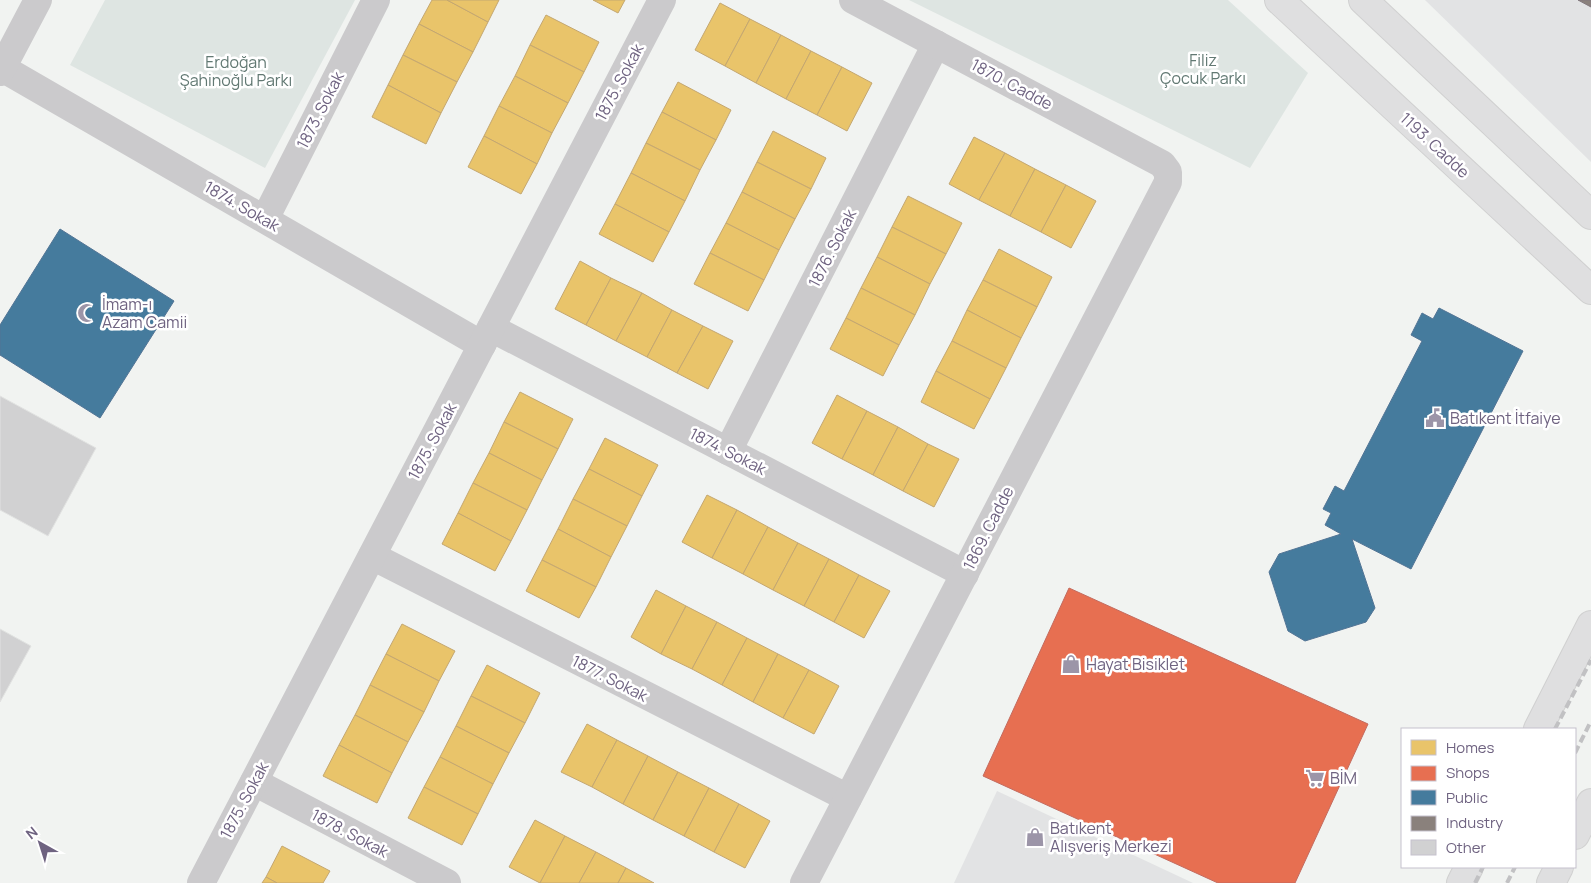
<svg xmlns="http://www.w3.org/2000/svg" width="1591" height="883" viewBox="0 0 1591 883" font-family="Manrope,sans-serif">
  <style>
    .built { fill: #e2e3e4 }
    .green { fill: #dee5e2 }
    .homes { fill: #e9c46a; stroke: #c4a771 }
    .shops { fill: #e76f51; stroke: #c36b5f }
    .public { fill: #457b9d; stroke: #527495 }
    .industry { fill: #8a817c; stroke: #82787e }
    .building { fill: #d1d1d2; stroke: #e1e2e1 }
    .lines { fill: none; stroke-linecap: round; stroke-linejoin: round }
    .major-casing { stroke: #d0d0d0; stroke-width: 30 }
    .minor { stroke: #cbcacc; stroke-width: 28 }
    .major { stroke: #dfdfe0; stroke-width: 28 }
    .rail { stroke: #c1c1c3; stroke-width: 4; stroke-dasharray: 8 4; stroke-linecap: butt }
    .labels { text-anchor: middle; stroke-width: 5; stroke-linejoin: round; paint-order: stroke }
    .park-label { font-size: 16px; fill: #627973; stroke: #fff }
    .street-label { font-size: 16px; fill: #6f6381; stroke: #fff }
    .poi-label { font-size: 16px; fill: #6f6381; stroke: #fff; text-anchor: start }
  </style>
  <rect width="100%" height="100%" fill="#f1f3f1"/>
  <!-- built -->
  <g class="built">
    <polygon points="1425,0 1591,0 1591,162"/>
    <polygon points="997,791 1193,883 954,883"/>
  </g>
  <!-- green -->
  <g class="green">
    <polygon points="105,0 355,0 265,168 70,65"/>
    <polygon points="909,0 1228,0 1308,73 1250,168"/>
  </g>
  <!-- homes -->
  <g class="homes">
    <polygon points="432,0 447,0 488,22 473,52 419,24"/>
    <polygon points="447,0 499,0 488,22"/>
    <polygon points="593,0 625,0 618,13"/>
    <polygon points="720,3 750,19 725,66 695,50"/>
    <polygon points="546,15 599,42 584,72 530,45"/>
    <polygon points="750,19 781,35 756,83 725,66"/>
    <polygon points="419,24 473,52 457,82 403,55"/>
    <polygon points="781,35 811,51 786,99 756,83"/>
    <polygon points="530,45 584,72 568,103 515,76"/>
    <polygon points="811,51 842,67 817,115 786,99"/>
    <polygon points="403,55 457,82 441,113 388,85"/>
    <polygon points="842,67 872,83 847,131 817,115"/>
    <polygon points="515,76 568,103 552,133 499,106"/>
    <polygon points="678,82 731,110 716,140 662,112"/>
    <polygon points="388,85 441,113 426,144 372,117"/>
    <polygon points="499,106 552,133 537,164 484,136"/>
    <polygon points="662,112 716,140 700,170 646,143"/>
    <polygon points="773,131 826,158 811,189 757,162"/>
    <polygon points="484,136 537,164 521,194 468,167"/>
    <polygon points="974,137 1005,153 979,200 949,184"/>
    <polygon points="646,143 700,170 685,201 631,173"/>
    <polygon points="1005,153 1035,169 1010,216 979,200"/>
    <polygon points="757,162 811,189 795,219 742,192"/>
    <polygon points="1035,169 1066,185 1041,232 1010,216"/>
    <polygon points="631,173 685,201 669,232 615,204"/>
    <polygon points="1066,185 1096,201 1071,248 1041,232"/>
    <polygon points="742,192 795,219 779,250 726,223"/>
    <polygon points="908,196 962,223 946,254 892,227"/>
    <polygon points="615,204 669,232 653,262 599,234"/>
    <polygon points="726,223 779,250 764,280 710,253"/>
    <polygon points="892,227 946,254 930,284 877,257"/>
    <polygon points="999,249 1052,277 1037,307 983,280"/>
    <polygon points="710,253 764,280 748,311 694,284"/>
    <polygon points="877,257 930,284 915,315 861,288"/>
    <polygon points="580,261 611,278 586,325 555,309"/>
    <polygon points="611,278 642,293 616,341 586,325"/>
    <polygon points="983,280 1037,307 1021,338 967,310"/>
    <polygon points="861,288 915,315 899,345 846,318"/>
    <polygon points="642,293 672,310 647,357 616,341"/>
    <polygon points="672,310 703,326 677,373 647,357"/>
    <polygon points="967,310 1021,338 1006,368 952,341"/>
    <polygon points="846,318 899,345 883,376 830,349"/>
    <polygon points="703,326 733,341 708,389 677,373"/>
    <polygon points="952,341 1006,368 990,399 936,371"/>
    <polygon points="936,371 990,399 974,429 921,402"/>
    <polygon points="520,392 573,419 558,449 504,422"/>
    <polygon points="837,395 867,411 842,459 812,443"/>
    <polygon points="867,411 898,427 873,475 842,459"/>
    <polygon points="504,422 558,449 542,480 489,453"/>
    <polygon points="898,427 928,444 903,491 873,475"/>
    <polygon points="605,438 658,465 642,496 589,469"/>
    <polygon points="928,444 959,459 934,507 903,491"/>
    <polygon points="489,453 542,480 527,510 473,483"/>
    <polygon points="589,469 642,496 627,526 573,499"/>
    <polygon points="473,483 527,510 511,541 458,513"/>
    <polygon points="707,495 737,510 712,558 682,542"/>
    <polygon points="573,499 627,526 611,557 558,529"/>
    <polygon points="737,510 768,527 743,574 712,558"/>
    <polygon points="458,513 511,541 495,571 442,544"/>
    <polygon points="768,527 798,543 773,590 743,574"/>
    <polygon points="558,529 611,557 596,587 542,560"/>
    <polygon points="798,543 829,559 804,606 773,590"/>
    <polygon points="829,559 859,575 834,622 804,606"/>
    <polygon points="542,560 596,587 579,618 526,591"/>
    <polygon points="859,575 890,591 864,638 834,622"/>
    <polygon points="656,590 686,606 661,654 631,637"/>
    <polygon points="686,606 717,622 692,669 661,654"/>
    <polygon points="717,622 747,638 722,685 692,669"/>
    <polygon points="402,624 455,651 439,681 386,654"/>
    <polygon points="747,638 778,654 753,702 722,685"/>
    <polygon points="386,654 439,681 424,712 370,685"/>
    <polygon points="778,654 809,670 783,718 753,702"/>
    <polygon points="487,665 540,693 525,723 471,696"/>
    <polygon points="809,670 839,686 814,734 783,718"/>
    <polygon points="370,685 424,712 408,742 355,715"/>
    <polygon points="471,696 525,723 509,753 456,726"/>
    <polygon points="355,715 408,742 392,773 339,745"/>
    <polygon points="587,724 617,740 592,787 561,772"/>
    <polygon points="456,726 509,753 493,784 440,757"/>
    <polygon points="617,740 648,756 623,804 592,787"/>
    <polygon points="339,745 392,773 377,803 323,776"/>
    <polygon points="648,756 678,772 653,820 623,804"/>
    <polygon points="440,757 493,784 478,814 424,787"/>
    <polygon points="678,772 709,788 684,836 653,820"/>
    <polygon points="424,787 478,814 462,845 408,818"/>
    <polygon points="709,788 739,804 714,852 684,836"/>
    <polygon points="739,804 770,821 745,868 714,852"/>
    <polygon points="535,820 565,836 540,883 509,867"/>
    <polygon points="565,836 596,852 579,883 540,883"/>
    <polygon points="282,846 330,871 323,883 277,883 266,877"/>
    <polygon points="596,852 626,868 618,883 579,883"/>
    <polygon points="626,868 654,883 618,883"/>
    <polygon points="266,877 277,883 262,883"/>
  </g>
  <!-- shops -->
  <polygon class="shops" points="1069,588 1368,724 1295,883 1218,883 983,776"/>
  <!-- public -->
  <g class="public">
    <polygon points="60,229 174,301 100,418 0,355 0,325"/>
    <polygon points="1439,308 1523,351 1411,569 1352,539 1375,608 1366,622 1305,641 1288,631 1269,572 1279,554 1341,534 1325,525 1331,513 1323,509 1335,486 1344,491 1422,341 1411,335 1422,313 1433,319"/>
  </g>
  <!-- industry -->
  <polygon class="industry" points="1578,0 1591,0 1591,7"/>
  <!-- building -->
  <g class="building">
    <polygon points="0,396 96,448 48,536 0,510"/>
    <polygon points="0,629 31,646 0,702"/>
  </g>
  <g class="lines">
    <!-- major casing -->
    <g class="major-casing">
      <g id="major">
        <polyline points="1279,0 1591,290"/>
        <polyline points="1363,0 1591,215"/>
        <polyline points="1538,729 1591,625"/>
        <polyline points="1575,835 1591,803"/>
        <polyline points="1461,883 1469,867"/>
        <polyline points="1551,883 1559,867"/>
      </g>
    </g>
    <!-- minor -->
    <g class="minor">
      <polyline points="2,68 482,345"/>
      <polyline points="0,72 38,0"/>
      <polyline points="265,219 376,0"/>
      <polyline points="491,328 965,574"/>
      <polyline points="728,451 936,44"/>
      <polyline points="372,556 848,798"/>
      <polyline points="254,782 447,883"/>
      <polyline points="201,883 662,0"/>
      <polyline points="804,883 1168,182 1168,172 1162,164 853,0"/>
    </g>
    <!-- major -->
    <use href="#major" class="major"/>
    <!-- rail -->
    <g class="rail">
      <polyline points="1555,729 1591,660"/>
      <polyline points="1575,753 1591,721"/>
      <polyline points="1475,883 1483,867"/>
      <polyline points="1507,883 1515,867"/>
    </g>
  </g>
  <!-- icons -->
  <defs>
    <g id="mosque-bare" transform="scale(1.5)"><path d="M3.5-4.9A6 6 0 1 0 3.5 4.9A5 5 0 1 1 3.5-4.9Z" fill="#9c95a8" stroke="#fff" stroke-width="2.5" paint-order="stroke"/></g>
    <g id="civic-bare" transform="scale(1.5)"><path d="M-.6-6.5H3V-4.5H.6V-3L4-1V1h2V6H-6V1h2V-1L-.6-3ZM-1.2 2.5V6h2.4V2.5Z" fill="#9c95a8" stroke="#fff" stroke-width="2.5" paint-order="stroke"/></g>
    <g id="shop-bare" transform="scale(1.5)"><path d="M-5-2.5h2.3a2.7 3.5 0 0 1 5.4 0H5L5.5 6h-11ZM-1.5-2.5h3a1.5 2.3 0 0 0-3 0Z" fill="#9c95a8" stroke="#fff" stroke-width="2.5" paint-order="stroke"/></g>
    <g id="supermarket-bare" transform="scale(1.5)"><path d="M-6-5.5h2.5l.6 2H6L4.5 2H-2.5L-4.4-4H-6ZM-1.5 3.2a1.3 1.3 0 1 0 .1 0ZM3 3.2a1.3 1.3 0 1 0 .1 0Z" fill="#9c95a8" stroke="#fff" stroke-width="2.5" paint-order="stroke"/></g>
  </defs>
  <g fill-rule="evenodd">
    <use href="#mosque-bare" x="87" y="313"/>
    <use href="#civic-bare" x="1435" y="418"/>
    <use href="#shop-bare" x="1071" y="664"/>
    <use href="#supermarket-bare" x="1315" y="778"/>
    <use href="#shop-bare" x="1035" y="837"/>
  </g>
  <g class="labels">
    <!-- park labels -->
    <g class="park-label">
      <text x="1203" y="66">Filiz<tspan x="1203" dy="18">Çocuk Parkı</tspan></text>
      <text x="236" y="68">Erdoğan<tspan x="236" dy="18">Şahinoğlu Parkı</tspan></text>
    </g>
    <!-- street labels -->
    <g class="street-label">
      <text transform="translate(619 82) rotate(-62)" y="6">1875. Sokak</text>
      <text transform="translate(1012 84) rotate(28)" y="6">1870. Cadde</text>
      <text transform="translate(320 110) rotate(-63)" y="6">1873. Sokak</text>
      <text transform="translate(1435 145) rotate(43)" y="6">1193. Cadde</text>
      <text transform="translate(242 206) rotate(30)" y="6">1874. Sokak</text>
      <text transform="translate(832 248) rotate(-63)" y="6">1876. Sokak</text>
      <text transform="translate(432 441) rotate(-62)" y="6">1875. Sokak</text>
      <text transform="translate(728 451) rotate(27)" y="6">1874. Sokak</text>
      <text transform="translate(988 528) rotate(-63)" y="6">1869. Cadde</text>
      <text transform="translate(610 678) rotate(27)" y="6">1877. Sokak</text>
      <text transform="translate(244 800) rotate(-62)" y="6">1875. Sokak</text>
      <text transform="translate(350 833) rotate(28)" y="6">1878. Sokak</text>
    </g>
    <!-- poi labels -->
    <g class="poi-label">
      <text x="102" y="310">İmam-ı<tspan x="102" dy="18">Azam Camii</tspan></text>
      <text x="1450" y="424">Batıkent İtfaiye</text>
      <text x="1086" y="670">Hayat Bisiklet</text>
      <text x="1330" y="784">BİM</text>
      <text x="1050" y="834">Batıkent<tspan x="1050" dy="18">Alışveriş Merkezi</tspan></text>
    </g>
  </g>
  <!-- legend -->
  <rect x="1401" y="728" width="175" height="140" fill="#ffffff" stroke="#c5c1cd"/>
  <rect x="1411" y="740" width="25" height="15" fill="#e9c46a" stroke="#c5c1cd"/>
  <text x="1446" y="753" font-size="15" fill="#6f6381">Homes</text>
  <rect x="1411" y="766" width="25" height="15" fill="#e76f51" stroke="#c5c1cd"/>
  <text x="1446" y="778" font-size="15" fill="#6f6381">Shops</text>
  <rect x="1411" y="790" width="25" height="15" fill="#457b9d" stroke="#c5c1cd"/>
  <text x="1446" y="803" font-size="15" fill="#6f6381">Public</text>
  <rect x="1411" y="816" width="25" height="15" fill="#8a817c" stroke="#c5c1cd"/>
  <text x="1446" y="828" font-size="15" fill="#6f6381">Industry</text>
  <rect x="1411" y="840" width="25" height="15" fill="#d1d1d2" stroke="#c5c1cd"/>
  <text x="1446" y="853" font-size="15" fill="#6f6381">Other</text>
  <!-- north arrow -->
  <g transform="translate(40 843) rotate(321)" stroke="#ffffff" stroke-width="4" paint-order="stroke">
  <path d="M0-4L9 19L0 12L-9 19Z" fill="#6f6381"/>
  <text y="-8" font-size="14" font-weight="bold" text-anchor="middle" fill="#6f6381">N</text>
  </g>
</svg>
